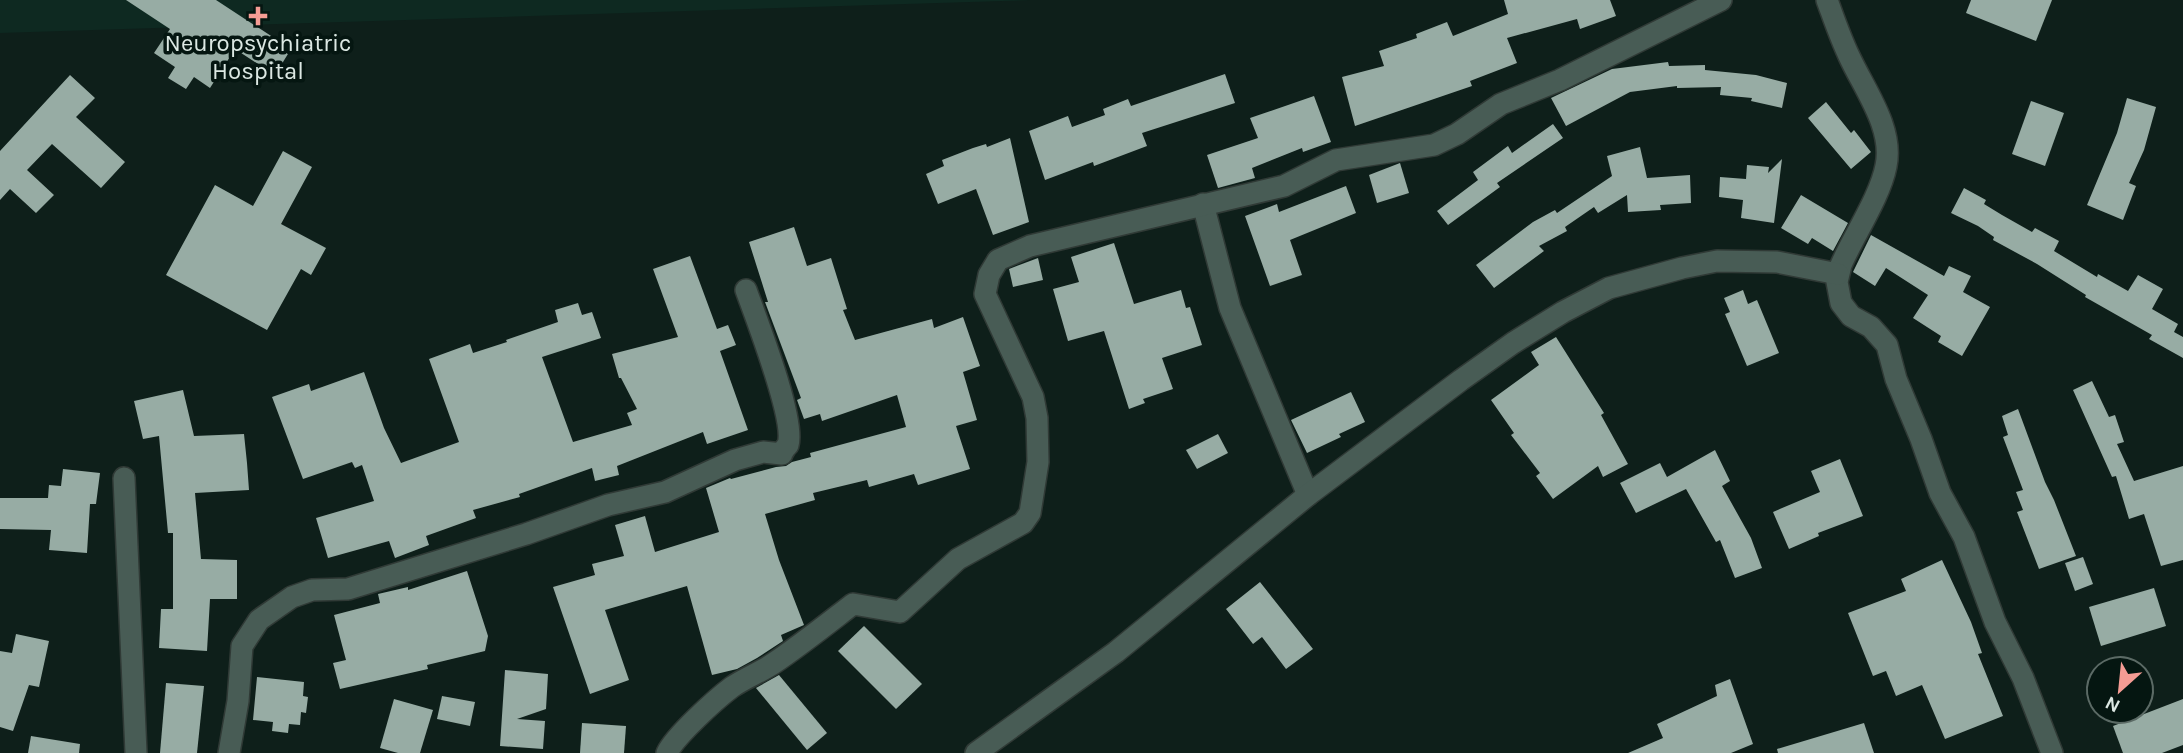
<svg xmlns="http://www.w3.org/2000/svg" width="2183" height="753" viewBox="0 0 2183 753" font-family="Karla,sans-serif">
  <style>
    .built { fill: #0e2921 }
    .building { fill: #97aca4 }
    .lines { fill: none; stroke-linecap: round; stroke-linejoin: round }
    .minor-casing { stroke: #303a36; stroke-width: 24 }
    .minor { stroke: #485c55; stroke-width: 21 }
    .poi-dot { fill: #f59c94; stroke: #051611; stroke-width: 2.5 }
    .labels { text-anchor: middle; stroke-width: 7; stroke-linejoin: round; paint-order: stroke }
    .poi-label { font-size: 24px; fill: #dce8e3; stroke: #051611 }
  </style>
  <rect width="100%" height="100%" fill="#0e1f1a"/>
  <!-- built -->
  <polygon class="built" points="0,0 1031,0 0,33"/>
  <!-- building -->
  <g class="building">
    <polygon points="126,0 216,0 291,49 275,75 235,49 210,88 194,77 186,89 168,78 175,67 154,53 170,29"/>
    <polygon points="1504,0 1610,0 1616,16 1580,29 1577,19 1507,38 1517,63 1470,81 1472,86 1355,126 1342,77 1384,66 1379,51 1417,38 1416,34 1447,22 1453,36 1508,14"/>
    <polygon points="1971,0 2052,0 2036,41 1966,13"/>
    <polygon points="1668,62 1669,66 1705,65 1705,70 1756,75 1787,83 1782,108 1751,101 1752,98 1720,95 1721,87 1677,88 1677,86 1630,92 1566,126 1551,98 1612,69"/>
    <polygon points="1225,74 1235,103 1142,133 1147,146 1094,166 1093,162 1045,180 1029,131 1068,116 1072,127 1105,115 1103,109 1128,99 1131,106"/>
    <polygon points="70,75 95,98 76,117 125,162 101,188 52,144 27,170 54,195 36,213 10,189 0,200 0,151"/>
    <polygon points="1314,96 1331,142 1303,152 1302,148 1252,168 1255,178 1218,188 1207,155 1258,138 1250,118"/>
    <polygon points="2127,98 2156,107 2144,150 2129,183 2136,186 2123,220 2087,205 2117,133"/>
    <polygon points="2031,101 2064,113 2045,166 2012,154"/>
    <polygon points="1826,102 1851,133 1854,130 1871,152 1851,169 1808,118"/>
    <polygon points="1553,124 1563,138 1497,183 1500,187 1448,225 1437,211 1478,180 1473,172 1508,146 1512,153"/>
    <polygon points="1010,138 1029,222 993,235 976,189 938,204 926,174 944,166 942,160 973,148 986,144 987,147"/>
    <polygon points="1640,147 1647,178 1690,175 1691,203 1660,205 1661,210 1628,212 1627,195 1598,213 1594,207 1565,227 1567,231 1539,246 1544,251 1494,288 1476,265 1533,222 1555,210 1557,213 1612,176 1607,156"/>
    <polygon points="283,151 312,167 281,224 326,248 311,275 301,269 267,330 166,275 215,185 253,206"/>
    <polygon points="1782,159 1774,223 1741,218 1743,200 1719,197 1720,177 1746,179 1747,165 1769,167 1768,173"/>
    <polygon points="1400,163 1409,193 1377,203 1369,175"/>
    <polygon points="1346,186 1356,213 1290,240 1302,275 1270,286 1245,216 1277,204 1279,212"/>
    <polygon points="1964,188 1986,200 1984,204 2002,215 2032,232 2035,228 2059,241 2054,251 2097,277 2098,274 2128,291 2138,275 2163,289 2152,309 2178,324 2174,332 2183,337 2183,358 2149,339 2152,335 2085,297 2086,295 2037,264 1993,240 1994,237 1978,226 1951,213"/>
    <polygon points="1801,195 1848,223 1833,251 1812,238 1808,244 1781,228"/>
    <polygon points="794,227 807,266 831,258 847,309 843,310 855,340 932,319 934,328 963,317 980,366 963,372 977,420 956,426 970,469 918,485 914,474 869,487 867,480 813,493 815,500 765,514 779,560 804,625 781,635 783,641 757,658 737,669 712,675 687,586 605,610 629,680 590,694 553,587 595,575 592,564 624,556 615,525 645,516 655,552 719,532 706,488 730,478 731,479 776,467 786,466 792,462 811,457 810,453 906,427 897,395 822,421 820,414 804,419 797,400 801,398 765,302 768,302 749,242"/>
    <polygon points="1871,235 1944,276 1949,266 1971,276 1963,292 1990,307 1962,356 1938,342 1941,336 1913,318 1928,295 1886,268 1875,286 1853,272"/>
    <polygon points="1114,243 1134,304 1181,290 1186,308 1190,307 1202,345 1162,358 1173,389 1143,399 1145,403 1129,409 1104,331 1068,341 1053,289 1079,282 1071,257"/>
    <polygon points="690,256 717,329 728,325 736,345 720,351 748,430 707,444 703,432 617,466 619,475 595,481 592,468 519,494 520,497 473,510 476,518 426,536 429,545 395,558 389,541 328,558 316,518 374,501 362,465 355,468 352,462 303,479 272,397 309,384 311,391 364,372 384,428 401,463 459,442 429,359 470,344 473,353 507,342 506,340 558,322 555,310 578,303 582,315 592,312 601,338 542,357 573,442 632,425 627,413 637,409 621,378 619,378 612,354 678,337 653,269"/>
    <polygon points="1038,258 1043,280 1013,287 1009,269"/>
    <polygon points="1743,290 1748,304 1757,300 1779,353 1747,366 1725,314 1730,312 1724,298"/>
    <polygon points="1556,337 1604,413 1601,415 1628,464 1603,477 1598,466 1553,499 1536,476 1540,473 1511,435 1514,433 1491,400 1539,365 1531,352"/>
    <polygon points="2092,381 2109,417 2115,415 2124,442 2117,444 2134,481 2183,466 2183,560 2161,566 2144,514 2129,519 2116,476 2112,477 2073,390"/>
    <polygon points="183,390 194,436 244,434 247,463 249,490 195,493 201,559 237,560 237,599 210,599 207,651 159,648 161,609 173,609 173,533 168,533 159,436 143,439 134,401"/>
    <polygon points="1351,392 1365,422 1339,434 1341,437 1307,453 1291,420"/>
    <polygon points="2018,409 2045,482 2054,500 2076,556 2039,569 2017,512 2023,510 2016,492 2023,490 2003,437 2008,435 2002,416"/>
    <polygon points="1218,434 1228,453 1197,469 1186,450"/>
    <polygon points="1715,450 1730,481 1722,486 1751,538 1762,568 1735,578 1720,540 1716,542 1686,489 1636,513 1620,483 1660,463 1667,477"/>
    <polygon points="1840,459 1863,516 1818,533 1819,536 1789,549 1773,512 1820,492 1811,471"/>
    <polygon points="63,469 100,473 96,504 90,504 87,553 49,550 51,530 0,529 0,498 48,498 49,485 61,486"/>
    <polygon points="2083,557 2093,584 2075,591 2065,563"/>
    <polygon points="1942,560 1971,622 1982,653 1978,654 2003,716 1945,739 1922,685 1896,696 1886,671 1873,676 1848,613 1906,591 1901,579"/>
    <polygon points="467,571 488,636 485,651 427,665 428,669 340,689 333,663 346,660 334,615 380,603 378,594 408,587 408,590"/>
    <polygon points="1260,582 1313,649 1286,669 1262,637 1253,644 1226,609"/>
    <polygon points="2154,588 2166,626 2101,646 2089,607"/>
    <polygon points="864,626 922,684 896,709 838,651"/>
    <polygon points="16,634 49,641 39,687 29,685 13,731 0,727 0,651 12,653"/>
    <polygon points="505,670 548,674 546,709 517,719 545,721 543,749 500,746"/>
    <polygon points="779,675 827,733 807,750 756,688"/>
    <polygon points="257,677 304,682 303,696 308,697 306,713 301,712 300,725 289,724 288,733 272,731 273,722 253,720"/>
    <polygon points="1730,679 1753,744 1731,753 1628,753 1663,738 1657,724 1717,696 1715,685"/>
    <polygon points="166,683 204,686 197,753 160,753"/>
    <polygon points="442,696 475,702 470,726 437,719"/>
    <polygon points="394,699 433,710 420,753 398,753 380,748"/>
    <polygon points="2183,699 2183,745 2162,753 2123,753 2113,726"/>
    <polygon points="582,723 626,726 624,753 580,753"/>
    <polygon points="1864,723 1874,753 1778,753 1777,749"/>
    <polygon points="31,736 80,744 79,753 28,753"/>
  </g>
  <g class="lines">
    <!-- minor casing -->
    <g class="minor-casing">
      <g id="minor">
        <path d="M 1827,0 C 1834,19 1840,37 1849,56 C 1864,89 1894,128 1886,166 C 1880,197 1854,235 1841,265 L 1837,282 L 1841,303 L 1851,316 L 1871,327 L 1887,345 L 1896,379 L 1921,439 L 1940,493 L 1964,537 L 1995,622 L 2023,678 L 2052,753"/>
        <polyline points="1203,204 1230,308 1308,495"/>
        <polyline points="124,478 136,753"/>
        <path d="M 229,753 L 238,701 L 242,646 L 259,620 L 292,597 L 312,590 L 348,589 L 526,534 L 608,505 L 665,492 L 735,460 L 763,452 L 782,454 C 782,453 787,445 788,445 C 796,420 756,318 746,290"/>
        <path d="M 667,753 C 675,736 716,699 732,687 C 745,678 761,672 774,663 C 802,644 827,624 853,604 L 900,612 L 958,559 L 1023,523 L 1030,513 L 1038,462 L 1037,418 L 1033,397 L 985,294 L 989,275 L 998,260 L 1030,246 L 1284,186 L 1336,160 L 1434,145 L 1457,134 L 1501,104 L 1560,80 L 1721,0"/>
        <polyline points="976,753 1116,652 1308,495 1461,380 1513,343 1563,312 1609,288 1682,268 1717,261 1777,262 1838,274"/>
      </g>
    </g>
    <!-- minor -->
    <use href="#minor" class="minor"/>
  </g>
  <!-- markers -->
  <path class="poi-dot" d="M254.5 5.5h7v7h7v7h-7v7h-7v-7h-7v-7h7z"/>
  <g class="labels">
    <!-- poi labels -->
    <g class="poi-label">
      <text x="258" y="51">Neuropsychiatric<tspan x="258" dy="28">Hospital</tspan></text>
    </g>
  </g>
  <!-- north arrow -->
  <g transform="translate(2120 690) rotate(207)"><circle r="33" fill="#051611" stroke="#5b6a65" stroke-width="2"/>
  <path d="M0-5L12 26L0 18L-12 26Z" fill="#f59c94"/>
  <text y="-10" font-size="19" font-weight="bold" text-anchor="middle" fill="#dce8e3">N</text>
  </g>
</svg>
